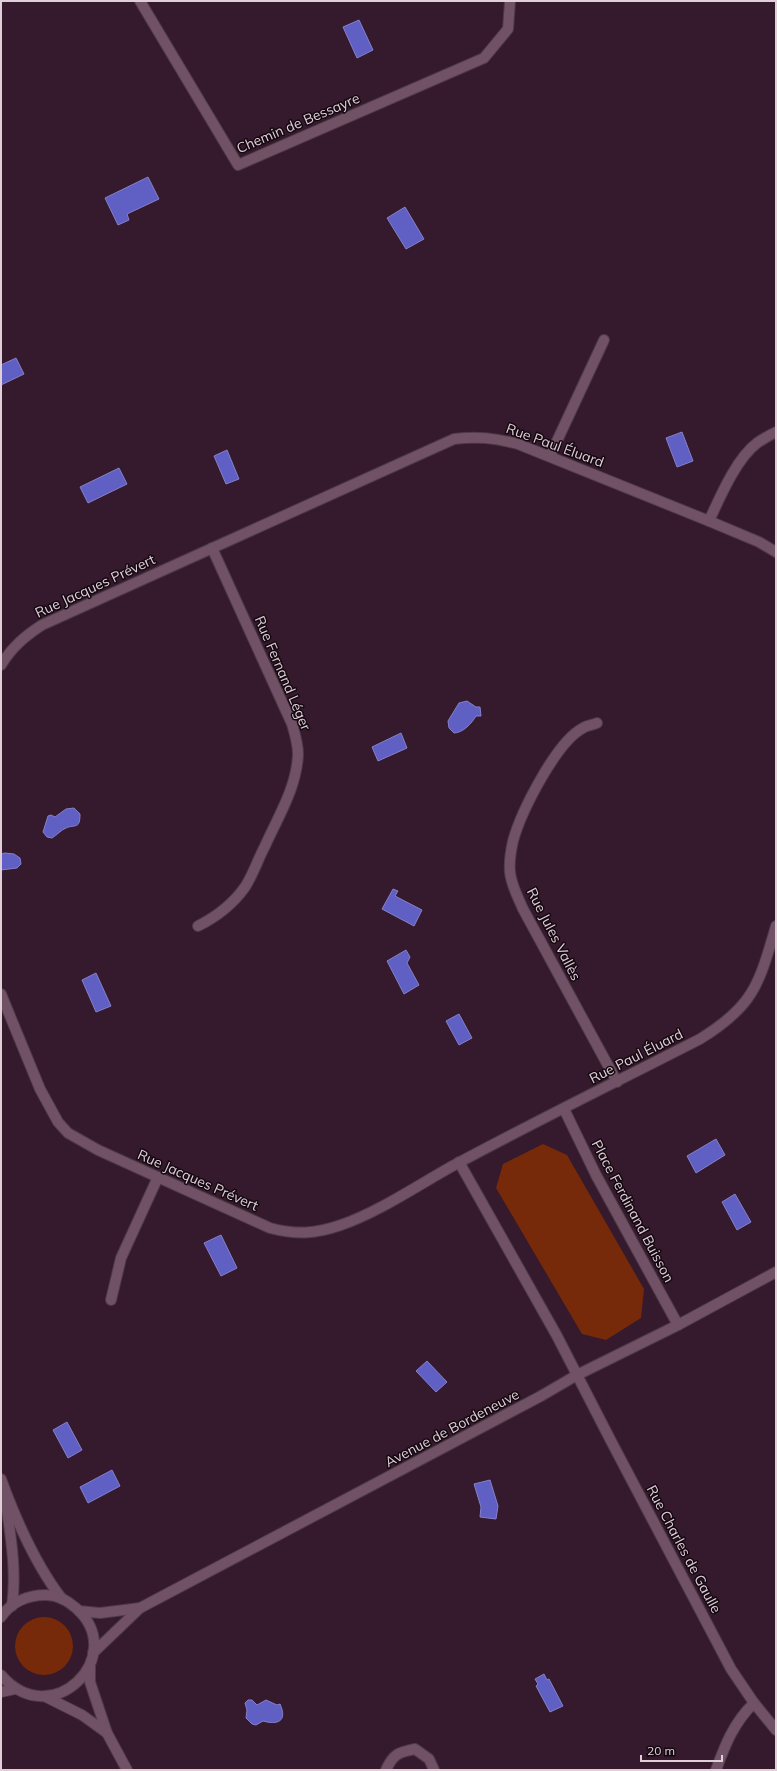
<svg xmlns="http://www.w3.org/2000/svg" width="777" height="1771" viewBox="0 0 777 1771" font-family="Mulish,sans-serif">
  <style>
    .green { fill: #762a09 }
    .water { fill: #605fc3; stroke: #8680ca }
    .lines { fill: none; stroke-linecap: round; stroke-linejoin: round }
    .minor-casing { stroke: #4e3947; stroke-width: 12 }
    .minor { stroke: #705165; stroke-width: 10 }
    .labels { text-anchor: middle; stroke-width: 3; stroke-linejoin: round; paint-order: stroke }
    .street-label { font-size: 14px; fill: #e0ced9; stroke: #150911 }
  </style>
  <rect width="100%" height="100%" fill="#341a2c"/>
  <!-- green -->
  <g class="green">
    <polygon points="543,1144 567,1155 644,1289 641,1318 606,1340 582,1334 496,1188 503,1164"/>
    <circle cx="44" cy="1646" r="29"/>
  </g>
  <!-- water -->
  <g class="water">
    <polygon points="359,20 373,50 357,58 343,27"/>
    <polygon points="148,177 159,199 127,214 129,220 118,225 105,198"/>
    <polygon points="405,207 424,239 406,249 387,218"/>
    <polygon points="16,358 24,374 1,385 1,365"/>
    <polygon points="682,432 693,461 677,467 666,438"/>
    <polygon points="227,450 239,479 226,484 214,456"/>
    <polygon points="119,468 127,484 88,503 80,487"/>
    <path d="M 467,701 L 476,707 L 480,707 L 481,716 L 476,716 C 472,723 463,733 454,733 L 449,728 L 448,721 L 459,703 Z"/>
    <polygon points="401,733 407,748 378,761 372,747"/>
    <path d="M 74,808 L 80,814 C 80,830 75,824 66,828 C 61,830 57,835 52,838 L 47,837 L 43,832 L 48,816 L 51,815 L 55,817 L 66,809 Z"/>
    <polygon points="5,853 14,854 20,858 21,864 17,868 1,870 1,854"/>
    <polygon points="393,889 398,891 395,896 422,910 414,926 382,909"/>
    <polygon points="406,950 410,957 407,963 419,985 404,994 387,961"/>
    <polygon points="96,973 111,1006 96,1012 82,980"/>
    <polygon points="459,1014 472,1038 459,1045 446,1021"/>
    <polygon points="716,1139 725,1155 696,1173 687,1156"/>
    <polygon points="735,1194 751,1222 737,1230 722,1202"/>
    <polygon points="221,1235 237,1268 221,1276 204,1243"/>
    <polygon points="427,1361 447,1382 436,1392 416,1371"/>
    <polygon points="67,1422 82,1450 68,1458 53,1430"/>
    <polygon points="112,1470 120,1486 88,1503 80,1487"/>
    <polygon points="490,1480 498,1506 496,1519 480,1517 481,1507 474,1484"/>
    <polygon points="544,1674 547,1680 549,1679 563,1706 550,1712 536,1686 538,1684 535,1679"/>
    <path d="M 248,1700 L 252,1700 L 257,1705 L 266,1700 L 277,1705 L 280,1704 C 288,1722 277,1725 263,1721 L 256,1725 L 252,1724 L 246,1718 L 247,1710 L 245,1703 Z"/>
  </g>
  <g class="lines">
    <!-- minor casing -->
    <g class="minor-casing">
      <g id="minor">
        <polyline points="140,1 238,165 484,58 508,29 510,1"/>
        <polyline points="550,456 604,340"/>
        <path d="M 709,521 C 720,497 736,459 757,443 C 763,439 770,435 776,432"/>
        <path d="M 1,665 C 12,647 25,636 42,625 L 454,439 C 477,436 495,438 518,444 L 709,521 L 759,542 L 776,552"/>
        <path d="M 597,723 C 593,725 587,725 583,728 C 556,742 521,812 513,841 C 511,850 509,862 510,872 C 511,885 518,897 523,909 L 617,1082"/>
        <path d="M 198,926 C 216,917 233,904 245,887 C 253,875 258,859 265,846 C 278,817 297,787 298,754 C 298,744 295,734 292,724 L 212,548"/>
        <path d="M 1,994 L 40,1089 L 58,1122 L 68,1133 L 98,1150 L 270,1228 C 296,1235 315,1234 341,1225 C 381,1211 421,1183 458,1163 C 538,1120 620,1080 700,1039 C 754,1006 759,984 776,926"/>
        <polyline points="564,1109 596,1175 678,1325"/>
        <polyline points="459,1162 557,1336 611,1441 731,1669 754,1703 776,1730"/>
        <polyline points="111,1300 121,1258 158,1177"/>
        <path d="M 1,1479 C 16,1520 35,1564 62,1599"/>
        <path d="M 5,1496 C 10,1533 17,1569 12,1606"/>
        <polyline points="79,1611 100,1613 140,1608"/>
        <path d="M 1,1617 C 11,1602 28,1595 46,1595 C 57,1595 68,1601 76,1608 C 130,1656 51,1734 1,1675"/>
        <polyline points="93,1653 140,1608 541,1396 577,1375 678,1325 776,1272"/>
        <polyline points="90,1666 90,1682 107,1733 127,1770"/>
        <polyline points="1,1692 15,1689"/>
        <polyline points="46,1697 82,1715 107,1733"/>
        <path d="M 386,1770 C 393,1754 399,1752 415,1749 L 429,1759 L 434,1770"/>
        <path d="M 716,1770 C 725,1745 734,1722 754,1703"/>
      </g>
    </g>
    <!-- minor -->
    <use href="#minor" class="minor"/>
  </g>
  <g class="labels">
    <!-- street labels -->
    <g class="street-label">
      <text transform="translate(298 123) rotate(-23)" y="5">Chemin de Bessayre</text>
      <text transform="translate(555 445) rotate(20)" y="5">Rue Paul Éluard</text>
      <text transform="translate(95 586) rotate(-25)" y="5">Rue Jacques Prévert</text>
      <text transform="translate(283 673) rotate(67)" y="5">Rue Fernand Léger</text>
      <text transform="translate(554 934) rotate(63)" y="5">Rue Jules Vallès</text>
      <text transform="translate(636 1056) rotate(-27)" y="5">Rue Paul Éluard</text>
      <text transform="translate(198 1180) rotate(24)" y="5">Rue Jacques Prévert</text>
      <text transform="translate(633 1211) rotate(62)" y="5">Place Ferdinand Buisson</text>
      <text transform="translate(452 1428) rotate(-28)" y="5">Avenue de Bordeneuve</text>
      <text transform="translate(684 1549) rotate(62)" y="5">Rue Charles de Gaulle</text>
    </g>
  </g>
  <!-- border -->
  <rect width="777" height="1771" fill="none" stroke="#e0ced9" stroke-width="4"/>
  <!-- scale -->
  <path d="M641 1755v6h81v-6" fill="none" stroke="#e0ced9" stroke-width="2"/>
  <text x="647" y="1755" font-size="12" fill="#e0ced9" stroke="#150911" stroke-width="3" paint-order="stroke">20 m</text>
</svg>
